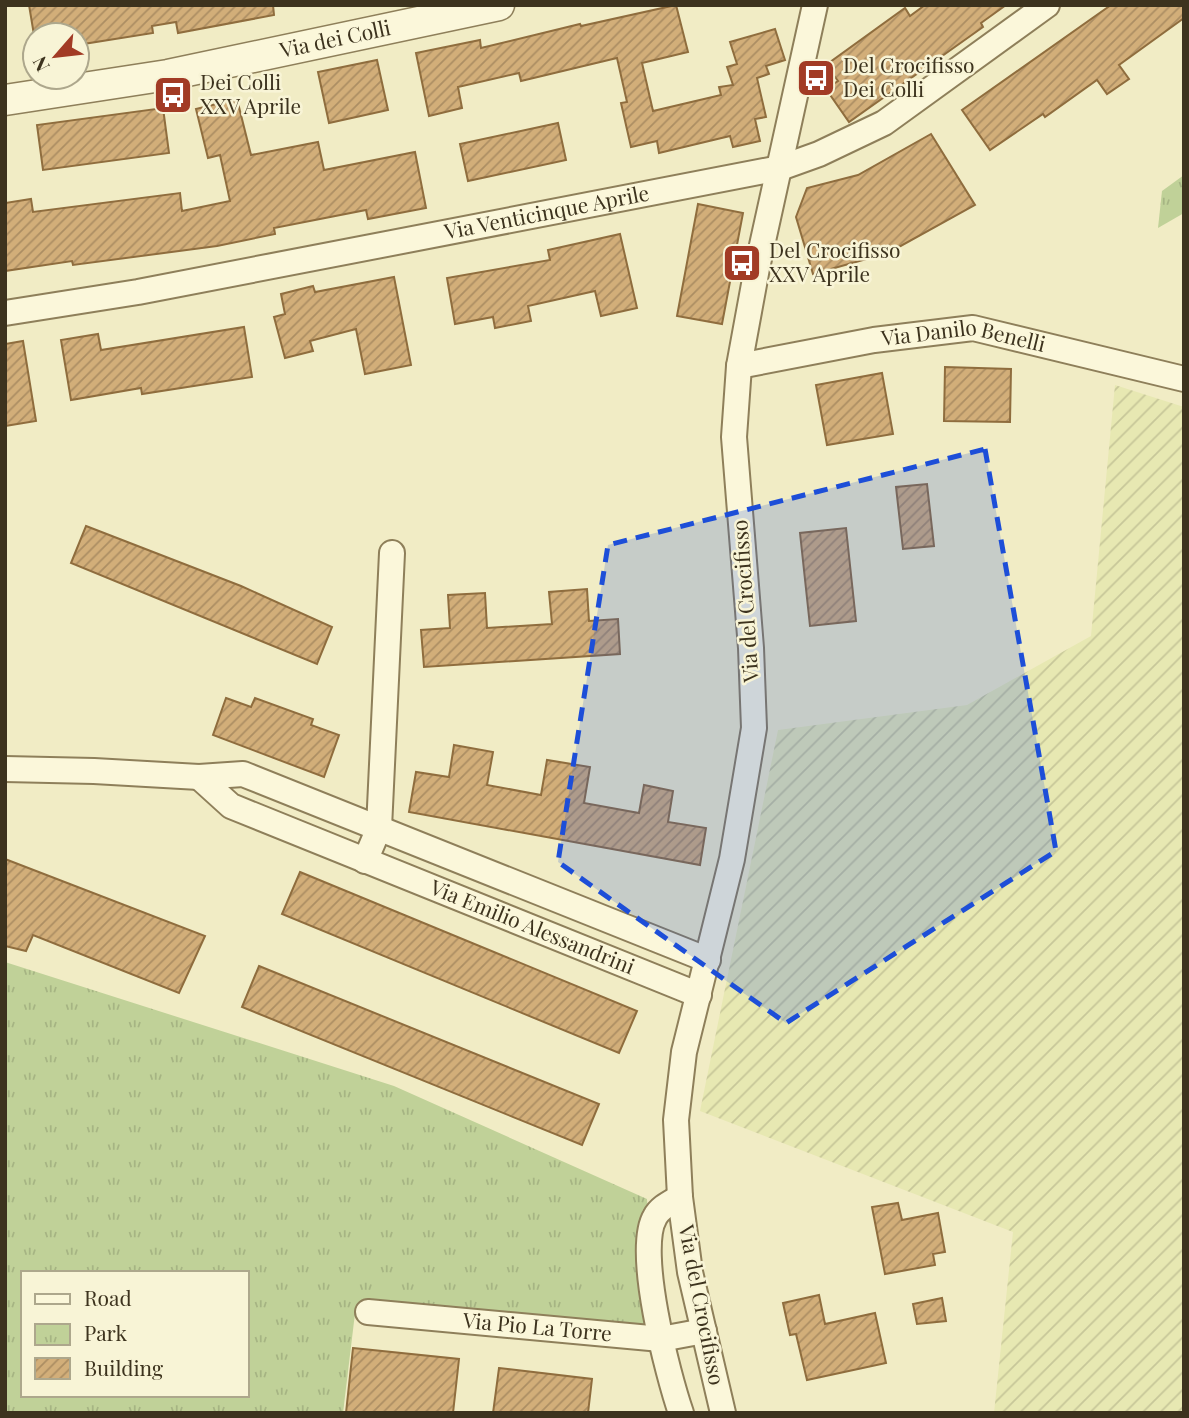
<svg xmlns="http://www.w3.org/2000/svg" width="1189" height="1418" viewBox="0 0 1189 1418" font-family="'Playfair Display',serif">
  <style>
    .farmland { fill: url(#farmland-furrows) }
    .park { fill: url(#park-tufts); fill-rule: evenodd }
    .building { fill: url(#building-hatch); stroke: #8f6d3e; stroke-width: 2 }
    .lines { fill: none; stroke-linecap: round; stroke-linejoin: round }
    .minor-casing { stroke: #8e7f5a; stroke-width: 28 }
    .tertiary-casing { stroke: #8e7f5a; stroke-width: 33 }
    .minor { stroke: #fbf7da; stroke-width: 24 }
    .tertiary { stroke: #fbf7da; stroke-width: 30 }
    .marked { fill: #1d4ed8; fill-opacity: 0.2; stroke: #1d4ed8; stroke-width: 5; stroke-dasharray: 14 9; stroke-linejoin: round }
    .labels { text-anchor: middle; stroke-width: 5; stroke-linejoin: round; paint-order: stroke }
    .street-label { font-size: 21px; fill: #3d331e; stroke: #f8f4d6 }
    .poi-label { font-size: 21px; fill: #3d331e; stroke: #f8f4d6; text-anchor: start }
  </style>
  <defs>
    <pattern id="farmland-furrows" width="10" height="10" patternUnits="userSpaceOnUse" patternTransform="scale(1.75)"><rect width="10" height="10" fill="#e7e8b2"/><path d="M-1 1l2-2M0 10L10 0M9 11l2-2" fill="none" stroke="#c7c799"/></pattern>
    <pattern id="park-tufts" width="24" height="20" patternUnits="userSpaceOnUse" patternTransform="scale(1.75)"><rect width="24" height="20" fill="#c0d198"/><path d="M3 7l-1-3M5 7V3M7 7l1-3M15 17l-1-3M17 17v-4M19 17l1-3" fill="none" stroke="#a6b483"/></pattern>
    <pattern id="building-hatch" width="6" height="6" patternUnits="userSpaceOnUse" patternTransform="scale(1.75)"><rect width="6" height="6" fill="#d2ae79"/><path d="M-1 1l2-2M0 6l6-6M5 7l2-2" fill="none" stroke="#ac8e63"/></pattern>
  </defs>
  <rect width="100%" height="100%" fill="#f1ecc5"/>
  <!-- farmland -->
  <polygon class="farmland" points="1115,385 1184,407 1184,1413 994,1413 1013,1232 700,1111 778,730 967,705 1091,636"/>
  <!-- park -->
  <g class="park">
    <polygon points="1184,175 1184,213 1158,228 1162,191"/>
    <path d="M 5,962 L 394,1086 L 647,1199 L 654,1333 L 356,1305 L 343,1413 L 5,1413 ZM 23,1273 L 247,1273 L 247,1395 L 23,1395 Z"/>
  </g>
  <!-- building -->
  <g class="building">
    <polygon points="29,5 273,5 274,15 178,33 176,22 152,26 153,33 77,45 77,35 34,35"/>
    <polygon points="676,5 688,52 642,63 653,111 721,95 719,87 733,85 727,67 737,64 730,42 775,29 785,60 766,66 769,74 757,78 766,117 755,119 760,141 733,147 730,136 659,153 657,141 631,147 621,103 627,102 617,58 521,81 519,73 458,87 462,108 429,116 416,53 480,40 481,48 580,24 581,26"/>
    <polygon points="925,5 1006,5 981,23 983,27 849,122 826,89 838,81 826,65 905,8 910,16"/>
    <polygon points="1111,5 1184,5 1184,18 1119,65 1129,79 1107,94 1097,80 1045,117 1043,114 990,150 962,110"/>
    <polygon points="377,60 388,110 329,123 318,72"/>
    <polygon points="237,99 251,155 318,142 324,170 415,152 426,208 368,219 366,210 274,228 275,234 217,246 73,265 72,261 5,271 5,203 31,199 33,212 180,193 182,211 230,201 220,155 208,158 196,109"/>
    <polygon points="163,108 169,153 43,170 37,125"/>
    <polygon points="558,123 566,160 468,181 460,144"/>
    <polygon points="931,134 975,205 888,253 813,274 796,217 807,188 858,175"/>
    <polygon points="698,204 743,213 722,324 677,316"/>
    <polygon points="620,234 637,308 601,316 595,291 528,306 531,321 495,328 493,317 455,324 447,278 550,260 548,250"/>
    <polygon points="394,277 411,365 365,374 356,329 310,341 313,351 285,358 274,317 285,314 281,294 313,286 315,292"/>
    <polygon points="244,327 252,377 142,394 141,388 71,400 61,340 98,334 101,350"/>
    <polygon points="23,341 36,421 5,426 5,344"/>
    <polygon points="945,367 1011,369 1010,422 944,421"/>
    <polygon points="882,373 893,434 827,445 816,385"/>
    <polygon points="927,484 934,546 903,549 896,487"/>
    <polygon points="86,526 241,586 332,627 317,664 71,563"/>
    <polygon points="846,528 856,621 810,626 800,533"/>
    <polygon points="587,589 589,621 618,619 620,654 424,667 421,630 450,628 448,595 485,593 487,628 552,624 549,592"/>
    <polygon points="226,698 251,707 255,698 313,719 311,725 339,735 324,777 213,735"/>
    <polygon points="454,745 493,752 487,785 541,795 547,760 590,767 584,803 639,813 644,785 673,791 668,822 706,828 700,865 409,812 416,772 449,777"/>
    <polygon points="5,859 205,936 179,993 33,935 26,951 5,946"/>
    <polygon points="300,872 637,1011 619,1053 282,914"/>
    <polygon points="259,966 599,1104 582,1145 242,1007"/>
    <polygon points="898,1203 902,1220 938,1213 945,1252 933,1254 935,1265 885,1274 872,1207"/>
    <polygon points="819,1295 825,1324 875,1313 886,1363 807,1380 796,1334 790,1335 783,1303"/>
    <polygon points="942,1298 946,1321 917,1324 913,1304"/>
    <polygon points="353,1348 459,1359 453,1413 346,1413"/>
    <polygon points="499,1368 592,1379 588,1413 493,1413"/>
  </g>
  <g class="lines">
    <!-- minor casing -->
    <g class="minor-casing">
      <g id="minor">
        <path id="s1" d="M 5,313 L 138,292 L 780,168 L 819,154 L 884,123 L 1047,5"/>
        <path id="s2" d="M 739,366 L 874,340 L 973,328 L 1184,379"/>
        <polyline points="5,769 94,771 199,777 243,774 708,960"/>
        <path id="s3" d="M 199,777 L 231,806 L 699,995"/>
        <polyline points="365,861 379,828 392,553"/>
        <path d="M 680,1197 C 672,1202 660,1207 655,1217 C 635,1250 668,1375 681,1413"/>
        <path id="s4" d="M 368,1312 L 661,1339 L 704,1331"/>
        <polyline points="723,1413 690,1272 680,1197 676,1120 684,1052 732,859 754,728 751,648 734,437 739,366 757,268 815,5"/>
      </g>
    </g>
    <!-- tertiary casing -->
    <g class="tertiary-casing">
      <g id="tertiary">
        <path id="s5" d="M 5,100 L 168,75 L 499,5"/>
      </g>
    </g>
    <!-- minor -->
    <use href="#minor" class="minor"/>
    <!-- tertiary -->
    <use href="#tertiary" class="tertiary"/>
  </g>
  <!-- marked area -->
  <path class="marked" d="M 985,449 L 1056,851 L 786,1023 L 558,862 L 608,545 Z"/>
  <!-- icons -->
  <defs>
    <g id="bus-square" transform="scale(2.0125)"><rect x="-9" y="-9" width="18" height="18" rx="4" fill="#a23b25" stroke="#f8f4d6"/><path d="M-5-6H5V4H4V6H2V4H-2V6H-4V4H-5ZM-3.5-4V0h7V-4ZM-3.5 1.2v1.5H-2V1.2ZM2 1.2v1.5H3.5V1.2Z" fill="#fff"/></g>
  </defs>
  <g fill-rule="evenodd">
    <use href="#bus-square" x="816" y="78"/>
    <use href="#bus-square" x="173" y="95"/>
    <use href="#bus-square" x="742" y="263"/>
  </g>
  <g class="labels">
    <!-- street labels -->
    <g class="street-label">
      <text dy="7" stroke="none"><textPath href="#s5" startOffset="336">Via dei Colli</textPath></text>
      <text dy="7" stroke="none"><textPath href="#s1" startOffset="551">Via Venticinque Aprile</textPath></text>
      <text dy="7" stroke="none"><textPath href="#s2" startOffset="228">Via Danilo Benelli</textPath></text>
      <text transform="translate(746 601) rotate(-94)" y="7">Via del Crocifisso</text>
      <text dy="7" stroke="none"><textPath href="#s3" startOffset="368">Via Emilio Alessandrini</textPath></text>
      <text transform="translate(701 1305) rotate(79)" y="7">Via del Crocifisso</text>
      <text dy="7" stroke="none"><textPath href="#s4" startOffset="170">Via Pio La Torre</textPath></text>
    </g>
    <!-- poi labels -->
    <g class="poi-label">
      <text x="843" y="73">Del Crocifisso<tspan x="843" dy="24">Dei Colli</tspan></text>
      <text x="200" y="90">Dei Colli<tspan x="200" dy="24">XXV Aprile</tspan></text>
      <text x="769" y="258">Del Crocifisso<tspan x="769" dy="24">XXV Aprile</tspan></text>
    </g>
  </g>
  <!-- border -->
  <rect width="1189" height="1418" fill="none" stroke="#3d331e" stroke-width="14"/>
  <!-- legend -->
  <rect x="21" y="1271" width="228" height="126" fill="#f8f4d6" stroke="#ada78c" stroke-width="2"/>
  <rect x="35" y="1294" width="35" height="10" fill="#fbf7da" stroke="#ada78c" stroke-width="2"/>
  <text x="84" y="1306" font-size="21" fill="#3d331e">Road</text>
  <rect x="35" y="1324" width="35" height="21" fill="url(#park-tufts)" stroke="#ada78c" stroke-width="2"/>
  <text x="84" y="1341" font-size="21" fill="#3d331e">Park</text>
  <rect x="35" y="1358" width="35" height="21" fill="url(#building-hatch)" stroke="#ada78c" stroke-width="2"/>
  <text x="84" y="1376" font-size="21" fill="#3d331e">Building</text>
  <!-- north arrow -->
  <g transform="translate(56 56) rotate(242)"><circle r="33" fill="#f8f4d6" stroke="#ada78c" stroke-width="2"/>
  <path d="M0-5L12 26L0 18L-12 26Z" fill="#a23b25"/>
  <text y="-10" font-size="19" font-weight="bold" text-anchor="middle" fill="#3d331e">N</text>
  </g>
</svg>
